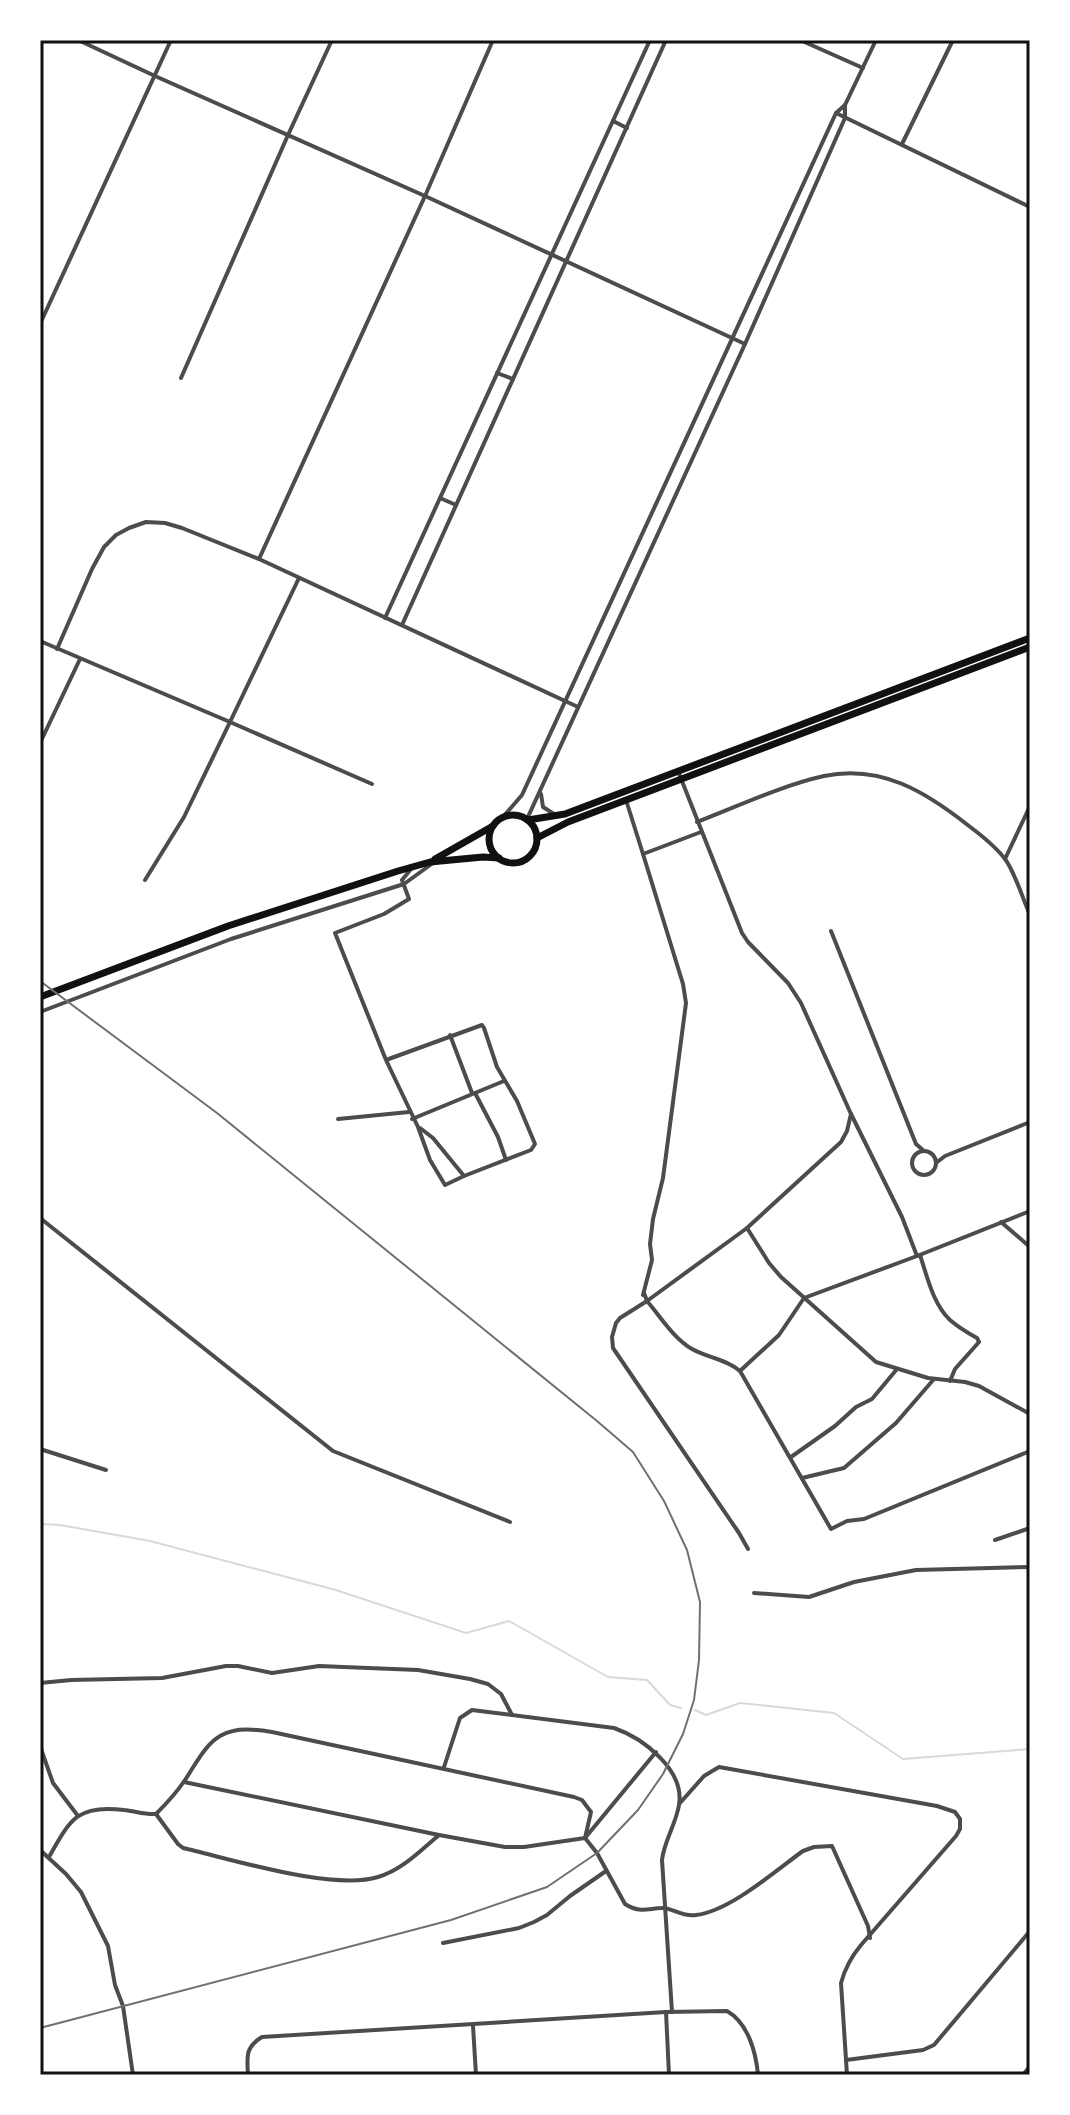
<svg xmlns="http://www.w3.org/2000/svg" width="1070" height="2115" viewBox="0 0 1070 2115" font-family="Poppins,sans-serif">
  <style>
    .lines { fill: none; stroke-linecap: round; stroke-linejoin: round }
    .stream { stroke: #d9d9d9; stroke-width: 2 }
    .minor { stroke: #4c4c4c; stroke-width: 4 }
    .trunk { stroke: #111; stroke-width: 7 }
    .rail { stroke: #707070; stroke-width: 2 }
    .neatline { fill: none; stroke: #111; stroke-width: 3 }
  </style>
  <rect width="100%" height="100%" fill="#fff"/>
  <g class="lines">
    <!-- stream -->
    <g class="stream">
      <polyline points="40,1524 60,1525 150,1541 336,1590 466,1633 509,1621 608,1677 647,1680 670,1705 681,1708"/>
      <polyline points="695,1710 706,1715 740,1703 834,1713 903,1759 1030,1749"/>
    </g>
    <!-- minor -->
    <g class="minor">
      <polyline points="78,40 155,76 425,196 745,344"/>
      <polyline points="800,40 863,68"/>
      <polyline points="836,113 1030,207"/>
      <polyline points="613,121 627,128"/>
      <polyline points="902,144 953,40"/>
      <polyline points="40,324 171,40"/>
      <polyline points="497,373 513,379"/>
      <polyline points="181,378 288,135 332,40"/>
      <polyline points="440,498 456,505"/>
      <polyline points="259,559 425,196 493,40"/>
      <polyline points="385,618 650,40"/>
      <polyline points="402,625 666,40"/>
      <polyline points="40,641 230,722 299,578"/>
      <polyline points="57,649 92,569 104,547 116,535 129,528 146,522 165,523 182,528 259,559 578,707"/>
      <polyline points="40,743 80,659"/>
      <polyline points="678,771 742,933 748,942 788,983 801,1003 851,1114 902,1217 917,1256"/>
      <polyline points="541,794 543,807 554,814"/>
      <polyline points="626,800 643,854"/>
      <polyline points="503,817 522,795 836,113 845,105 876,40"/>
      <polyline points="527,819 745,344 845,118 845,105"/>
      <path d="M 697,822 C 736,807 783,785 824,776 C 881,764 926,792 969,826 C 981,835 996,847 1005,859 C 1015,872 1023,900 1030,915"/>
      <polyline points="1005,859 1030,806"/>
      <polyline points="145,880 184,817 230,722 372,784"/>
      <polyline points="831,931 916,1144 924,1151"/>
      <polyline points="40,1012 231,939 404,884 433,863"/>
      <polyline points="450,1035 472,1093"/>
      <polyline points="386,1060 482,1025 484,1028 497,1067 517,1101 535,1144 531,1150 464,1176 445,1185 430,1160 418,1127 386,1060 335,933 384,914 409,899 402,880 411,869"/>
      <polyline points="475,1093 498,1137 506,1160"/>
      <polyline points="338,1119 409,1112"/>
      <polyline points="412,1119 504,1081"/>
      <polyline points="420,1128 433,1138 464,1176"/>
      <circle cx="924" cy="1163" r="12"/>
      <polyline points="936,1163 945,1156 1030,1122"/>
      <polyline points="40,1218 333,1451 510,1522"/>
      <polyline points="1001,1222 1030,1247"/>
      <polyline points="747,1228 769,1263 781,1277 876,1362 928,1378 965,1382 979,1386 1030,1414"/>
      <path d="M 920,1255 C 927,1276 933,1304 950,1320 C 958,1327 968,1333 977,1338 L 979,1342 L 955,1369 L 950,1381"/>
      <path d="M 644,1293 L 647,1301 C 660,1316 674,1339 692,1349 C 708,1358 726,1359 740,1371 L 831,1529 L 847,1521 L 864,1519 L 1030,1451"/>
      <polyline points="643,1295 652,1260 650,1244 653,1219 663,1178 686,1003 683,984 643,854 701,832"/>
      <polyline points="740,1371 779,1335 804,1298 917,1256 1030,1211"/>
      <polyline points="40,1449 106,1470"/>
      <polyline points="791,1457 835,1426 856,1407 872,1399 897,1369"/>
      <polyline points="802,1478 844,1468 896,1423 934,1379"/>
      <polyline points="995,1540 1030,1528"/>
      <polyline points="748,1549 739,1533 613,1348 612,1337 616,1323 620,1318 647,1301 747,1228 841,1142 847,1131 851,1114"/>
      <polyline points="754,1593 809,1597 854,1582 916,1570 1030,1567"/>
      <polyline points="40,1683 71,1680 162,1678 226,1666 238,1666 272,1673 319,1666 418,1670 470,1679 488,1684 501,1694 512,1715"/>
      <polyline points="40,1746 53,1783 78,1816"/>
      <path d="M 444,1767 L 460,1718 L 472,1710 L 614,1728 C 643,1738 685,1770 679,1805 C 676,1824 664,1841 662,1860 L 672,2012"/>
      <polyline points="184,1782 439,1835"/>
      <path d="M 680,1803 L 704,1776 L 719,1767 L 937,1806 L 955,1812 L 960,1819 L 960,1829 L 956,1836 L 861,1945 C 851,1957 845,1968 841,1983 L 847,2075"/>
      <path d="M 156,1814 L 178,1844 L 183,1848 C 231,1859 332,1891 378,1877 C 402,1870 420,1851 439,1835 L 505,1847 L 524,1847 L 585,1838 L 656,1752"/>
      <path d="M 585,1838 L 597,1853 L 625,1904 C 639,1913 646,1909 661,1908 C 672,1907 680,1917 696,1915 C 730,1911 775,1871 803,1851 L 814,1847 L 832,1846 L 868,1926 L 870,1938"/>
      <polyline points="40,1850 66,1874 81,1892 108,1946 115,1985 123,2006 133,2075"/>
      <path d="M 49,1857 C 70,1820 77,1804 124,1810 C 135,1811 145,1815 156,1814 C 166,1804 177,1792 185,1780 C 198,1761 208,1736 233,1731 C 246,1728 260,1730 272,1732 L 574,1797 L 582,1800 L 591,1812 L 585,1838"/>
      <polyline points="443,1943 519,1928 534,1922 547,1915 570,1896 606,1871"/>
      <polyline points="666,2012 669,2075"/>
      <polyline points="473,2026 476,2075"/>
      <polyline points="846,2060 923,2050 934,2045 1030,1931"/>
      <path d="M 248,2075 C 247,2057 245,2047 262,2037 L 666,2012 L 727,2011 C 748,2023 756,2052 758,2075"/>
      <polyline points="1023,2075 1030,2066"/>
    </g>
    <!-- trunk -->
    <g class="trunk">
      <circle cx="513" cy="839" r="24"/>
      <polyline points="528,820 565,814 1030,638"/>
      <polyline points="537,838 568,822 1030,647"/>
      <polyline points="435,859 493,826"/>
      <polyline points="40,997 228,926 398,871 430,862 483,857 499,858"/>
    </g>
    <!-- rail -->
    <polyline class="rail" points="40,981 217,1113 597,1421 633,1452 664,1501 687,1550 700,1602 699,1660 694,1700 683,1734 663,1774 638,1810 597,1853 547,1887 451,1920 40,2028"/>
  </g>
  <!-- border -->
  <rect width="1070" height="2115" fill="none" stroke="#ffffff" stroke-width="84"/>
  <rect x="42" y="42" width="986" height="2031" class="neatline"/>
</svg>
